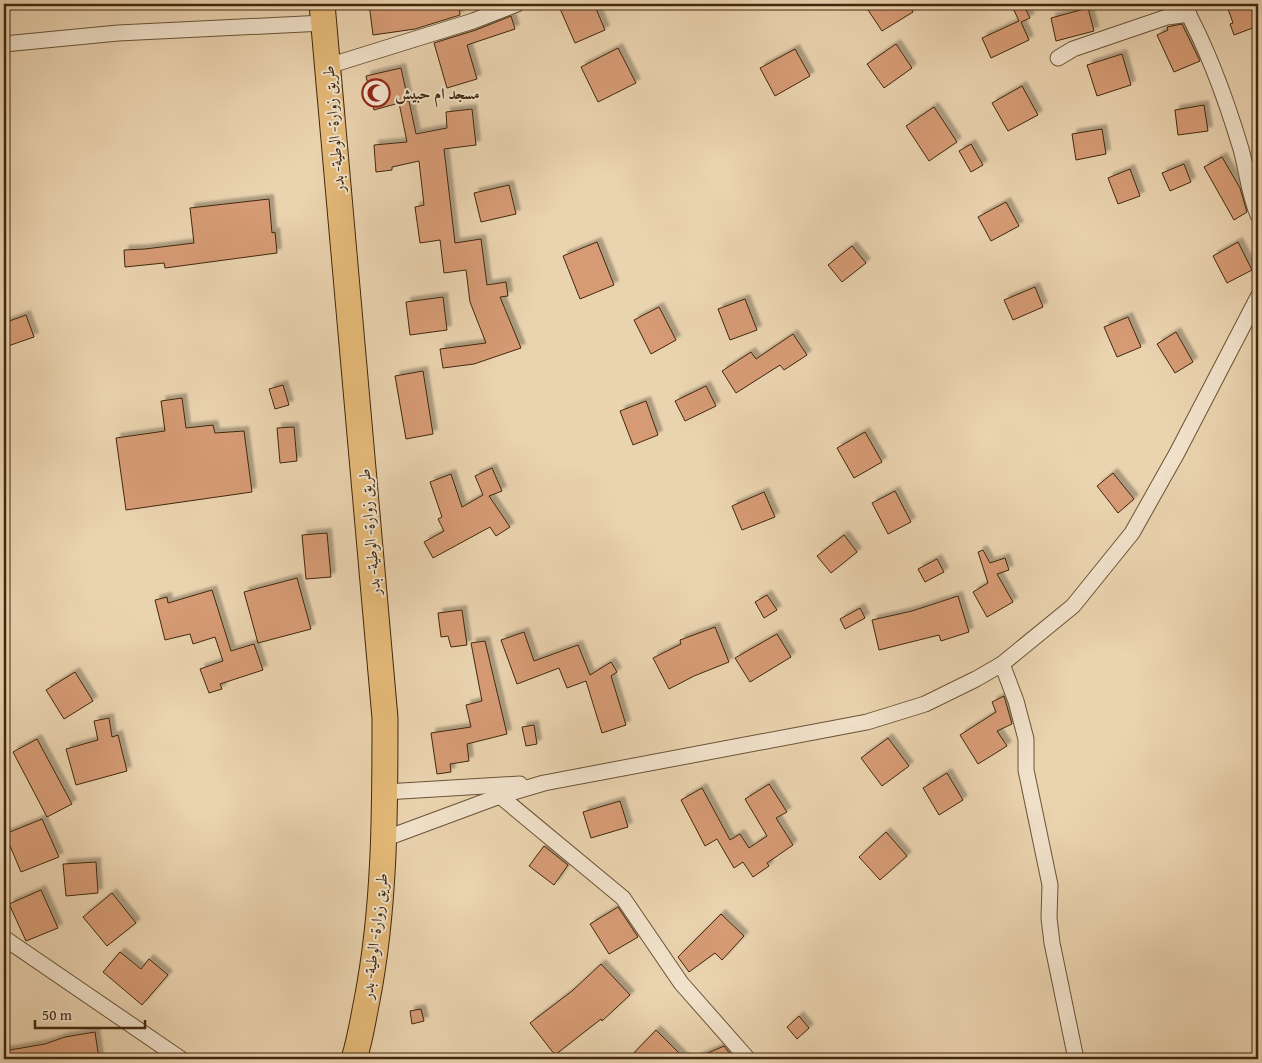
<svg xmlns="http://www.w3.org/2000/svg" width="1262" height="1063" viewBox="0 0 1262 1063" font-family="'Gentium Book Plus',Amiri,serif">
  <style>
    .building { fill: #d69b74; stroke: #40280e; filter: url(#shadow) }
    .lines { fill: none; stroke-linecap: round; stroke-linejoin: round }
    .minor-casing { stroke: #6a5336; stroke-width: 17 }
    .trunk-casing { stroke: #40280e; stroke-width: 27 }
    .minor { stroke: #f1e2cb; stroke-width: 15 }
    .trunk { stroke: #e5ba78; stroke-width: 25 }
    .labels { text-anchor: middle; stroke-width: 4; stroke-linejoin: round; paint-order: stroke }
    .poi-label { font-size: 16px; font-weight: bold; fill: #40280e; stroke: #f1e2cb; text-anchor: start }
    .street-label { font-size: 16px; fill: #40280e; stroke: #f1e2cb }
  </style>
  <defs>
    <filter id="shadow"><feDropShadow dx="4.5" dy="-4.5" stdDeviation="1" flood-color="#0004"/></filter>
  </defs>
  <rect width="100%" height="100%" fill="#ead3af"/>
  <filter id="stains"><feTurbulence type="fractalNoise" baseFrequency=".004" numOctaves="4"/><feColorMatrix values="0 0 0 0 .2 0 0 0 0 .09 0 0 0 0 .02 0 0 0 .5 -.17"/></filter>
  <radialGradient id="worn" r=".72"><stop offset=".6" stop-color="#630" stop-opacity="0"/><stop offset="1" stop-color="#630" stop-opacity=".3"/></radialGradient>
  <!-- building -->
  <g class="building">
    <polygon points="369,4 459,4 460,15 415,29 373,35"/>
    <polygon points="558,4 594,4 605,30 575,43"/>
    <polygon points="864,4 908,4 913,12 882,31"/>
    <polygon points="1011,4 1023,4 1030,18 1021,22 1029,40 991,58 982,38 1019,21"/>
    <polygon points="1242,4 1258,4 1258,26 1234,35 1230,24 1233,23 1228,9"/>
    <polygon points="1088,8 1094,31 1056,41 1051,18"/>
    <polygon points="511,16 515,29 467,45 477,79 447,88 434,43 476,30"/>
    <polygon points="1182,24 1200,61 1174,72 1157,35 1168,30 1167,27"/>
    <polygon points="896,44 912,68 884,88 867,64"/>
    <polygon points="618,48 636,83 598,102 581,67"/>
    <polygon points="795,49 810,76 775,96 760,68"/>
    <polygon points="1122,54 1131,85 1097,96 1087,65"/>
    <polygon points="401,68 408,100 400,102 409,101 416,134 447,128 446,112 472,109 476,145 444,149 455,243 481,239 487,285 506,282 508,296 500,297 521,348 474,364 443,368 440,349 486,343 470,302 466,270 444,273 440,240 420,243 415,207 424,205 419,161 392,167 392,170 376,172 374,145 407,142 399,103 374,110 366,76"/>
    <polygon points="1022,86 1038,115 1008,131 992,103"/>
    <polygon points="1204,105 1208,131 1178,135 1175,110"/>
    <polygon points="934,107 957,142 929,161 906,126"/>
    <polygon points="1102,129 1106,154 1076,160 1072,134"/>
    <polygon points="971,144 983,165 971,172 959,151"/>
    <polygon points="1222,157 1240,188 1247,212 1234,220 1204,167"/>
    <polygon points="1184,164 1191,182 1170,191 1162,173"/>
    <polygon points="1130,169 1140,196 1118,204 1108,178"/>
    <polygon points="509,185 516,214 481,222 474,193"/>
    <polygon points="269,199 272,233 275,232 277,253 165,268 164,263 125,267 124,250 145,249 194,243 190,208"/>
    <polygon points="1006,202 1019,226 991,241 978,217"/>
    <polygon points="597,242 614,285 580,299 563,256"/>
    <polygon points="1238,242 1252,270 1227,283 1213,256"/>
    <polygon points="852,246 866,263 842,282 828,265"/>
    <polygon points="1035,287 1043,307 1013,320 1004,300"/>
    <polygon points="443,297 447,330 410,335 406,302"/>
    <polygon points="745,299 757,330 730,340 718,309"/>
    <polygon points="659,307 676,340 651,354 634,320"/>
    <polygon points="26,315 34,337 8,346 4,332 4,323"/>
    <polygon points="1128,317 1141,347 1117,357 1104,327"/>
    <polygon points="1176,332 1193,362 1175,373 1157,344"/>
    <polygon points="793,334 807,355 784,370 780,365 736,393 722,371 751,352 756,359"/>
    <polygon points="423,371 433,434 406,439 395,376"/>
    <polygon points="283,385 289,405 275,409 269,389"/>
    <polygon points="706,386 716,406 685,421 675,401"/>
    <polygon points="182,398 186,428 213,425 215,433 244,431 252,492 126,510 116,438 165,431 161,401"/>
    <polygon points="646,401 658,435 633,445 620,411"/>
    <polygon points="294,427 297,461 280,463 277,428"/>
    <polygon points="865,432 882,462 854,478 837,448"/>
    <polygon points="492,468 502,491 489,496 510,527 496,536 490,527 433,558 424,542 444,531 438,519 442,517 430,482 451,474 462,507 483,495 475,476"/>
    <polygon points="1113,473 1134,499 1118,513 1097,486"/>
    <polygon points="895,491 911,522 888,534 872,503"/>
    <polygon points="764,492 775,517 742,530 732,506"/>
    <polygon points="327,533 331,577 306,579 302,535"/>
    <polygon points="844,535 857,552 831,573 817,556"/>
    <polygon points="983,550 990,563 1005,558 1009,570 997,574 1013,602 987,617 973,592 988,583 978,552"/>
    <polygon points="937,559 944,572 925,582 918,569"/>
    <polygon points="297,578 311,629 258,643 244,592"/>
    <polygon points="212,590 231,651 254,644 263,670 220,684 222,689 209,693 200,669 223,661 215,637 193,644 190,634 165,640 155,600 167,597 168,603"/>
    <polygon points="767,595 777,610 764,618 755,602"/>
    <polygon points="958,596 969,632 941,641 939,635 879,650 872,620 912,611"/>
    <polygon points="860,608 865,618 845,629 840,619"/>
    <polygon points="462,610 467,645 451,647 448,636 441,637 438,613"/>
    <polygon points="715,627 729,662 694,676 669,689 653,658 681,644 680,640"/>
    <polygon points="524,632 534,661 578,645 590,675 611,662 617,672 611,676 626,725 602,733 586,681 567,688 559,668 517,684 501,640"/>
    <polygon points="777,634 791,657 750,682 735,658"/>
    <polygon points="485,641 507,734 467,744 469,761 450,764 451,772 437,774 431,733 471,727 466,705 482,701 471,643"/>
    <polygon points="75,672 93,701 64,719 46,690"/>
    <polygon points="1004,696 1012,724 997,731 1007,746 978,764 960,735 996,712 992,702"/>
    <polygon points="109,718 112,737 118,735 127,771 76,785 66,749 98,740 94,721"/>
    <polygon points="534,725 537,744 526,746 522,727"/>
    <polygon points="888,738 909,766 882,786 861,758"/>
    <polygon points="37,739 72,804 47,817 13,752"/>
    <polygon points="947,773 963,800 939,815 923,788"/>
    <polygon points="769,784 787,812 776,818 793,845 767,863 769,866 753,877 743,862 734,868 717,839 705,846 681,800 702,788 730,840 740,834 749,848 767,836 745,799"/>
    <polygon points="620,801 628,827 591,838 583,812"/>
    <polygon points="42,819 59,857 21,872 5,834"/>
    <polygon points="886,832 907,856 880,880 859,857"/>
    <polygon points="544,846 568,865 554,885 529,866"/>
    <polygon points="96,862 98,893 66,896 63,864"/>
    <polygon points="41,890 58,928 26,941 9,904"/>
    <polygon points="112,893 136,923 107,946 83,917"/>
    <polygon points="618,907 638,937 609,954 590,924"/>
    <polygon points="721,914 744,936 722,960 715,953 689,972 678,957"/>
    <polygon points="120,952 141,969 149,959 168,975 142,1005 103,972"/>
    <polygon points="601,964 630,995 602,1021 601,1019 555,1055 530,1023 572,991"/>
    <polygon points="421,1009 424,1021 412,1024 410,1011"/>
    <polygon points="799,1016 809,1028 797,1039 787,1027"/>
    <polygon points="656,1030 685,1059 628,1059"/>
    <polygon points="95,1032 99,1059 4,1059 4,1051 45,1044 65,1037"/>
    <polygon points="724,1046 734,1059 694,1059"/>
  </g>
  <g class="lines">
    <!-- minor casing -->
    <g class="minor-casing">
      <g id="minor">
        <path d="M 1183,4 C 1208,49 1226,99 1241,149 C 1247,171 1249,194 1258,215"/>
        <polyline points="4,44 118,33 324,23"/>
        <polyline points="1058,58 1073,49 1167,17 1189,14"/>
        <polyline points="328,66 473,21 517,4"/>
        <polyline points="1002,664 1016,701 1026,739 1026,770 1050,885 1049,918 1052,943 1076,1059"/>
        <polyline points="385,792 520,784"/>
        <polyline points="500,796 623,898 681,983 748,1059"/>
        <polyline points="384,839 500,796 544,783 867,722 925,704 976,679 1002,664 1073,606 1132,533 1177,453 1258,297"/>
        <polyline points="4,938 181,1059"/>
      </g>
    </g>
    <!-- trunk casing -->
    <g class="trunk-casing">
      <path id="trunk" d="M 322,4 L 385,718 C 385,813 385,907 367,1000 C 363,1020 360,1040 354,1059"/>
    </g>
    <!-- minor -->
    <use href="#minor" class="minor"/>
    <!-- trunk -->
    <use href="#trunk" class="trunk"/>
  </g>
  <!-- icons -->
  <defs>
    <g id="mosque-ring" transform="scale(1.4375)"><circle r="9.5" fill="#f1e2cb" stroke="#8f2418" stroke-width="1.5"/><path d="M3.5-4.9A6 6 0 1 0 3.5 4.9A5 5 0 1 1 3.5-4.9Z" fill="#8f2418"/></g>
  </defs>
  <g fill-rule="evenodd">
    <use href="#mosque-ring" x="376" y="93"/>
  </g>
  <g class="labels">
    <!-- poi labels -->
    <g class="poi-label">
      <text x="395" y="99">مسجد ام حبيش</text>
    </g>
    <!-- street labels -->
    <g class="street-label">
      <text transform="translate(333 129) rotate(-95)" y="6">طريق زوارة- الوطية- بدر</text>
      <text transform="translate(369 532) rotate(-95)" y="6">طريق زوارة- الوطية- بدر</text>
      <text transform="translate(374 936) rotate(-83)" y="6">طريق زوارة- الوطية- بدر</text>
    </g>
  </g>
  <!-- margin -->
  <rect width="1262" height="1063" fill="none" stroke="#ead3af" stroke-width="20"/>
  <rect x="5" y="5" width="1252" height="1053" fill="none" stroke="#40280e" stroke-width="2.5"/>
  <rect x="10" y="10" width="1242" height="1043" fill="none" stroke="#40280e"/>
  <!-- scale -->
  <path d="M35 1020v8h110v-8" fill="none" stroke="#40280e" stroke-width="2.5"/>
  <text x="42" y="1020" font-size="15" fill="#40280e" stroke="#f1e2cb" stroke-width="4" paint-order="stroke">50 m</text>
  <rect width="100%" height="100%" filter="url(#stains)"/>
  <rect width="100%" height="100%" fill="url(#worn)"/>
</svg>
